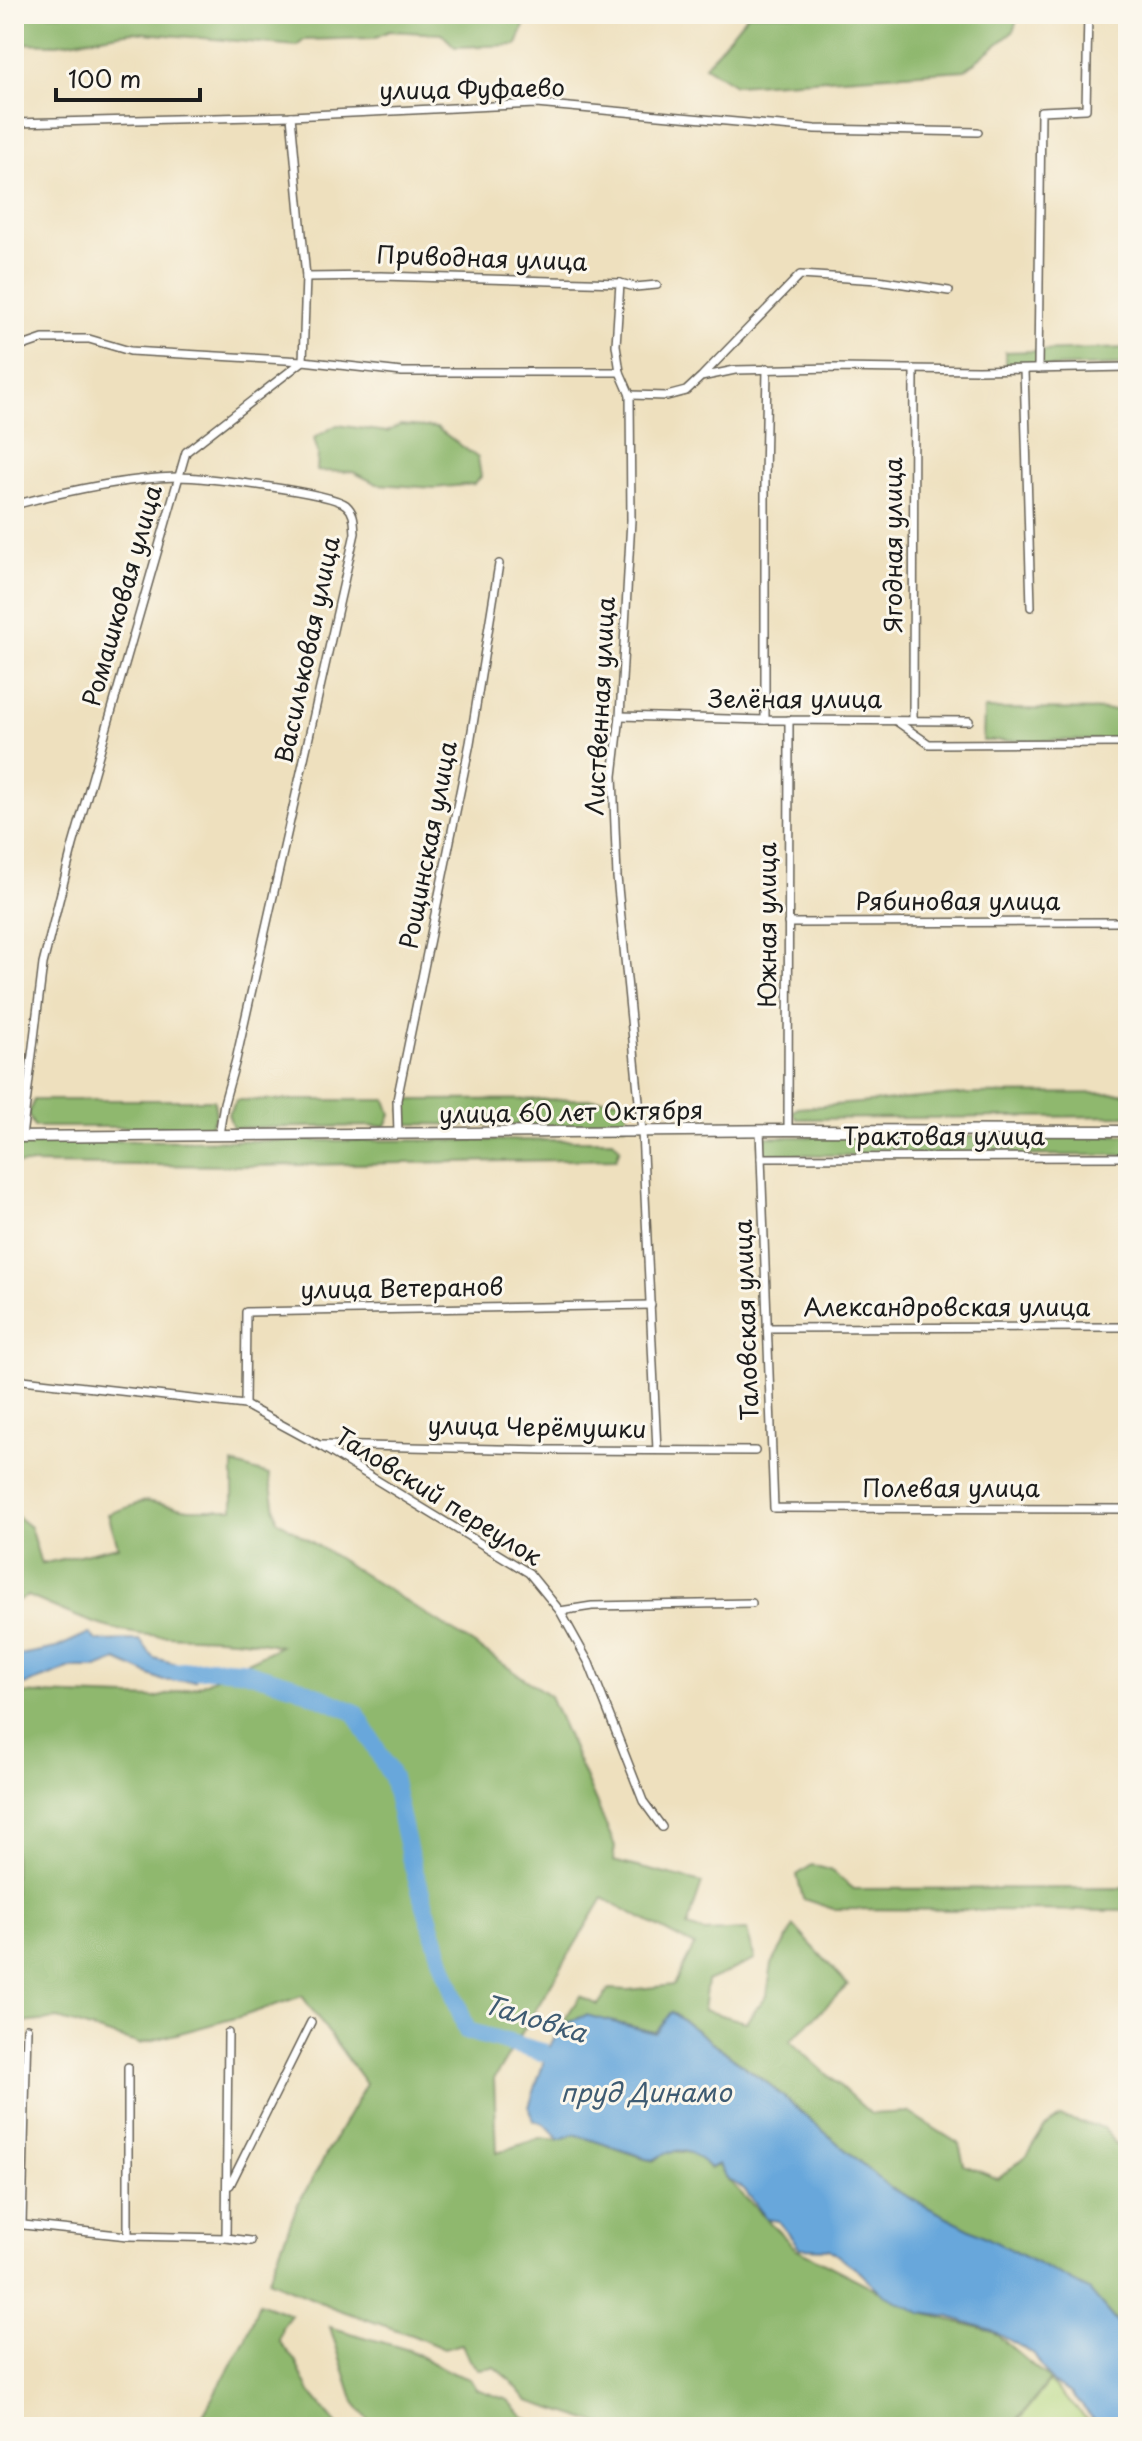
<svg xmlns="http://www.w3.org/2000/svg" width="1142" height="2441" viewBox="0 0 1142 2441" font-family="'Playpen Sans',sans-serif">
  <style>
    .green { fill: #b4d780; stroke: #687a4e; stroke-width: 2 }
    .forest { fill: #8fb86e; stroke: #566a45; stroke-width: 2 }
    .water { fill: #68a7db; stroke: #42627c; stroke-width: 2 }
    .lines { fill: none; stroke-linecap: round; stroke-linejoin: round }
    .river { stroke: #68a7db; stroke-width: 18 }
    .street-casing { stroke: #666155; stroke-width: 10 }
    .secondary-casing { stroke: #666155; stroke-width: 13 }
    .street { stroke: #fff; stroke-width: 7 }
    .secondary { stroke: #fff; stroke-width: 10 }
    .labels { text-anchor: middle; stroke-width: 6; stroke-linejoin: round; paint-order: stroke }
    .street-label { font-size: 24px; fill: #1c1c1c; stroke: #fbf7ec }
    .water-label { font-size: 26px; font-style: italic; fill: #3e5b72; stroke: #fbf7ec }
  </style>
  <rect width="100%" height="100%" fill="#fbf7ec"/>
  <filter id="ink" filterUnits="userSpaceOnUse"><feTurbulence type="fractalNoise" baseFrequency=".0125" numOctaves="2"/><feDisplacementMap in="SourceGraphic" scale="16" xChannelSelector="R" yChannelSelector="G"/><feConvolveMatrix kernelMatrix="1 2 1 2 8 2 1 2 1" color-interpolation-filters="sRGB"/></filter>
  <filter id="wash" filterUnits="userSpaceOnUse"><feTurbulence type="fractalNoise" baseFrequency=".006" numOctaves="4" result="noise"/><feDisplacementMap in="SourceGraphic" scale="32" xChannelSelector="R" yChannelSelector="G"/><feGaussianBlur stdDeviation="1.8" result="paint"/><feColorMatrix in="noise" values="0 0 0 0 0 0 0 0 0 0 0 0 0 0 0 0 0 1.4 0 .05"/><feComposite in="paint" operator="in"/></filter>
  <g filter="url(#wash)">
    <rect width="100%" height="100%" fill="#eee0be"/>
    <!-- green -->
    <polygon class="green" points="1049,2382 1095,2427 1014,2427"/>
    <!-- forest -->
    <g class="forest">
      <polygon points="14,14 528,14 517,45 455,47 442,34 389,31 374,38 304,40 297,46 132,32 57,44 14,43"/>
      <polygon points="748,14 1019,14 1013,32 965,70 735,85 705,66"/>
      <polygon points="1128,348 1128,365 1005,368 1005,352"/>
      <polygon points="337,425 387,432 400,425 437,428 478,458 481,477 474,484 435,488 377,484 353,472 317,471 318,454 314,438"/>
      <polygon points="984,709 1128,710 1128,740 983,741"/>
      <polygon points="1128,1093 1128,1116 797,1119 792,1112 798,1108 968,1094"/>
      <polygon points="622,1099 628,1117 625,1126 404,1124 402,1110 409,1100"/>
      <polygon points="34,1100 214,1100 216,1115 210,1127 34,1127 28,1114"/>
      <polygon points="237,1100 386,1100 391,1114 386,1126 233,1128 228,1114"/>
      <polygon points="1128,1135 1128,1155 892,1156 763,1154 759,1143 766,1137"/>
      <polygon points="613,1140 620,1148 616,1159 250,1166 14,1164 14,1141"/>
      <path d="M 233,1464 L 269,1475 L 277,1520 L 475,1645 L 550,1696 L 615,1846 L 613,1861 L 702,1883 L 687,1927 L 704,1932 L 747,1930 L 755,1960 L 707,1981 L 703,2010 L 746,2022 L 767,1995 L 772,1964 L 794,1926 L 848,1985 L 790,2041 L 871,2114 L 908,2112 L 959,2144 L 964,2165 L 998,2179 L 1026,2156 L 1044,2128 L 1060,2117 L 1104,2128 L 1127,2159 L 1128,2164 L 1128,2335 L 1089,2290 L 889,2187 L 769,2084 L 672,2012 L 655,2032 L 586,2015 L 561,2025 L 580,1996 L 598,2005 L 609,1989 L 628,1990 L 674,1985 L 694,1946 L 603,1898 L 494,2079 L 497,2153 L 540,2138 L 559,2140 L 574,2134 L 653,2161 L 670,2151 L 695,2153 L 710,2169 L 718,2165 L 729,2181 L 795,2248 L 922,2313 L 992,2331 L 1050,2380 L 1012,2427 L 611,2427 L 528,2401 L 512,2382 L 494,2367 L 478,2369 L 469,2360 L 462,2344 L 444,2349 L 414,2336 L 334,2308 L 268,2280 L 298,2204 L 366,2084 L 302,1996 L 246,2015 L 140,2044 L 58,2019 L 14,2024 L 14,1693 L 156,1698 L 198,1686 L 280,1646 C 234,1635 186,1639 139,1634 C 100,1629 64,1611 28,1596 L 14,1602 L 14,1514 L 30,1527 L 41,1564 L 118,1546 L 108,1514 L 145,1501 L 189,1509 L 233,1509 Z"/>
      <polygon points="812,1865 830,1870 854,1889 1128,1888 1128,1911 833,1909 803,1899 797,1875"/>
      <polygon points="259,2303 291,2315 282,2327 279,2341 295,2361 310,2392 339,2427 196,2427 245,2340"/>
      <polygon points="330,2327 409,2350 450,2372 470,2379 476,2389 508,2400 523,2416 533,2422 552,2427 374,2427 354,2402"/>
    </g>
    <!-- water -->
    <g class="water">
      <polygon points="89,1633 97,1641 140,1640 154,1658 197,1669 195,1680 163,1681 117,1660 97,1668 71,1668 19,1687 14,1686 14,1656 56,1648"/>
      <path d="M 671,2012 L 768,2084 L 890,2188 L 1089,2290 L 1128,2336 L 1128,2427 L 1100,2427 L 1071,2393 L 1052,2383 L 1034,2354 L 991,2330 L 950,2317 L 921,2313 L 884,2295 L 860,2272 L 829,2249 L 800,2248 L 778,2221 L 767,2219 L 744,2189 L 728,2179 L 718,2164 L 710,2168 C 689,2148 679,2145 653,2160 L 574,2134 L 559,2140 C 552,2131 546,2122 534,2121 L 529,2107 L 547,2052 L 560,2027 L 586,2015 L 655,2033 Z"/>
    </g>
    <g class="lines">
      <!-- river -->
      <polyline class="river" points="175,1672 211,1668 241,1670 295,1686 356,1713 392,1777 410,1857 444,1967 467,2031 542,2052"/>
    </g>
  </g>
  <g filter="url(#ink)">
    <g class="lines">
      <!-- street casing -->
      <g class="street-casing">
        <g id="street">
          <polyline points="14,123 291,116 536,104 815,129 978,132"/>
          <polyline points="306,277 381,276 620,283 635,287 657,285"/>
          <polyline points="620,283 616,345 620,372 630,395 631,520 620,716 613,776 617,877 642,1132 657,1450"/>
          <polyline points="14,349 43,339 89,339 130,351 303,361 402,372 620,372"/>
          <polyline points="1038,369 1041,111 1086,109 1088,14"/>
          <polyline points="1024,370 1031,607"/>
          <polyline points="703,375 800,275 878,280 949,291"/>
          <polyline points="630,395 667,396 686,391 701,377 735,370 835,368 978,370 1128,367"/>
          <path d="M 14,505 C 66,491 123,478 177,477 C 203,477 330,492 346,505 C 355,513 354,522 355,533 L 236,1060 L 224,1103 L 219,1135"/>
          <polyline points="620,716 765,720 969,721"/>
          <polyline points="765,720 765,479 767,368"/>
          <polyline points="913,720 914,370"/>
          <polyline points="896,721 929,744 1128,743"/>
          <polyline points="788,923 1128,922"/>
          <polyline points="760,1130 774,1508 1128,1509"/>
          <polyline points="788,1130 789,720"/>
          <polyline points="398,1134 397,1100 470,743 499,564"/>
          <polyline points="22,1137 43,964 73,845 186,452 303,361 306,277 291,116"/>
          <polyline points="761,1158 1128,1157"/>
          <polyline points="767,1328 1128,1327"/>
          <polyline points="14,1379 245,1405 319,1445 529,1573 560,1611 589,1663 643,1801 662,1827"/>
          <polyline points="245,1405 246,1312 651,1305"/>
          <polyline points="321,1445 547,1450 755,1451"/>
          <polyline points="560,1611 592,1606 752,1603"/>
          <polyline points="230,2185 311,2022"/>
          <polyline points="14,2224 128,2236 226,2238 250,2241"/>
          <polyline points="22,2224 27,2028"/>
          <polyline points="128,2236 128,2067"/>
          <polyline points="226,2238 228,2033"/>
        </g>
      </g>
      <!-- secondary casing -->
      <g class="secondary-casing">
        <polyline id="secondary" points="14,1137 788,1130 1128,1131"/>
      </g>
      <!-- street -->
      <use href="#street" class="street"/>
      <!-- secondary -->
      <use href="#secondary" class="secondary"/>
    </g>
  </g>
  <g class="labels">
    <!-- street labels -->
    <g class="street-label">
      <text transform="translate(472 90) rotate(-1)" y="8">улица Фуфаево</text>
      <text transform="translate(482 259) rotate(2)" y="8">Приводная улица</text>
      <text transform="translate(894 545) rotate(-90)" y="8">Ягодная улица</text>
      <text transform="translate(123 596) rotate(-74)" y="8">Ромашковая улица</text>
      <text transform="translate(308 650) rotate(-78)" y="8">Васильковая улица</text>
      <text x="795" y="708">Зелёная улица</text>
      <text transform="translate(601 706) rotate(-87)" y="8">Лиственная улица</text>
      <text transform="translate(429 845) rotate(-79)" y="8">Рощинская улица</text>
      <text x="958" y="910">Рябиновая улица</text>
      <text transform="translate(768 925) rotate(-90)" y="8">Южная улица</text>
      <text transform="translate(571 1113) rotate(-1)" y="8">улица 60 лет Октября</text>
      <text x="944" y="1145">Трактовая улица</text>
      <text transform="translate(402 1289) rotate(-1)" y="8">улица Ветеранов</text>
      <text x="947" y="1316">Александровская улица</text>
      <text transform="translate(747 1320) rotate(-92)" y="8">Таловская улица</text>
      <text transform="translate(537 1428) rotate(1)" y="8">улица Черёмушки</text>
      <text x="951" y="1497">Полевая улица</text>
      <text transform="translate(438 1497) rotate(32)" y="8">Таловский переулок</text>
    </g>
    <!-- water labels -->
    <g class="water-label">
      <text transform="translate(535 2019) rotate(17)" y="9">Таловка</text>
      <text x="646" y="2102">пруд Динамо</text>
    </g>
  </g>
  <!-- margin -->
  <rect width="1142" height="2441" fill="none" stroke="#fbf7ec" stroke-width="48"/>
  <!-- scale -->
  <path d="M56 88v12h144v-12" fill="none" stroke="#1c1c1c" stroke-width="4"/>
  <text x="68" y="88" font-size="24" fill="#1c1c1c" stroke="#fbf7ec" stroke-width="6" paint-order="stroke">100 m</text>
</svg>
